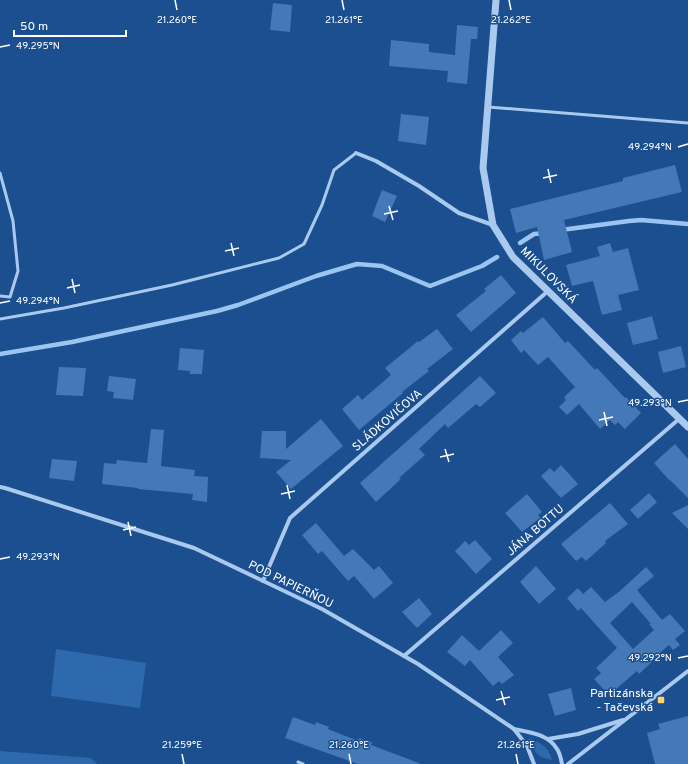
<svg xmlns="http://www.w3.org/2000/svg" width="688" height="764" viewBox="0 0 688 764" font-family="Overpass,sans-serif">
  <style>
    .green { fill: #2e69ad }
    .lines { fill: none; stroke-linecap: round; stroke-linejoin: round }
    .stream { stroke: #9cc4f0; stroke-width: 4.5 }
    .building { fill: #4478b7; fill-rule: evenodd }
    .service { stroke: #a9c9ee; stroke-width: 3 }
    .minor { stroke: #a9c9ee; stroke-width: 4 }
    .tertiary { stroke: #a9c9ee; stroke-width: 7 }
    .ticks { fill: none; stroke: #fff; stroke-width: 1.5 }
    .poi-dot { fill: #ffd166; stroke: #1b4f8f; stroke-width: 1.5 }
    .labels { text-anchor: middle; stroke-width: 3; stroke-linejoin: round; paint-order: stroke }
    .street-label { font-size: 12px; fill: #fff; stroke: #1b4f8f }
    .poi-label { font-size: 12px; fill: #fff; stroke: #1b4f8f; text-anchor: end }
    .ticks-label { font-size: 10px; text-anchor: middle; fill: #fff; stroke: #1b4f8f; stroke-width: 3; stroke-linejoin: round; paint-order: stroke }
  </style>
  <rect width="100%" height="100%" fill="#1b4f8f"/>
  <!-- green -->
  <g class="green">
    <polygon points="56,649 146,663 140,708 51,696"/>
    <path d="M 529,738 C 541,743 549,747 552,760 C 538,758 535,752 528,741 Z"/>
    <polygon points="0,751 91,758 97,764 0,764"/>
  </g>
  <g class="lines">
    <!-- stream -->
    <g class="stream">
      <polyline points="561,230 629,221 641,220 688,224"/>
      <polyline points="520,243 534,234 544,233"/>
      <polyline points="0,354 72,342 217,311 238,305 316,276 357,264 382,266 430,286 482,266 497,257"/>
    </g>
  </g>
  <!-- building -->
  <g class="building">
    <polygon points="273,3 292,5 290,32 270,30"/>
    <polygon points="457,25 478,27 477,39 471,39 467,84 447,82 448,71 389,66 391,40 429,44 429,52 455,55"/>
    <polygon points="401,114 429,117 426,145 398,141"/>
    <polygon points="675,165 682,192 564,220 572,252 544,260 537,227 516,233 510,209 623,181 623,178"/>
    <polygon points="382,190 397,196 385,222 372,216"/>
    <polygon points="610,243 613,252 628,248 639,290 618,295 622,310 602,315 593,281 572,286 566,265 600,256 597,247"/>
    <polygon points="501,275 516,293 471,332 456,315 486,291 484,289"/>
    <polygon points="652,316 658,339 633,345 627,323"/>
    <polygon points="543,317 565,343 568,341 595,370 597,368 625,398 626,397 641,413 625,429 618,422 615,425 610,420 600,429 579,404 567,415 559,407 566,400 564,397 575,387 548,357 538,365 524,350 521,353 511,340 521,331 523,333"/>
    <polygon points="437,329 453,349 427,369 429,371 402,392 403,393 359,430 342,409 358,395 362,400 391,375 385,368 418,341 419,342"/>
    <polygon points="681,346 686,367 663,373 658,352"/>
    <polygon points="180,348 204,350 202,374 190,374 190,371 178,370"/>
    <polygon points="59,367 86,368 83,396 56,395"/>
    <polygon points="109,376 136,379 133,400 113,398 114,392 107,391"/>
    <polygon points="480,376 496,393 480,407 476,404 448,428 445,424 419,449 425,455 399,478 401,479 376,502 360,483"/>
    <polygon points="321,419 343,446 291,489 276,472 291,460 260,458 262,431 286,431 286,449"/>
    <polygon points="151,429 164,430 161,466 195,470 194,476 208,477 207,502 192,500 193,494 138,489 138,488 102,484 104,463 116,464 117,460 147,463"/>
    <polygon points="675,444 688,459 688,498 669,479 669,480 654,463"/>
    <polygon points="52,459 77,461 74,481 49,478"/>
    <polygon points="561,465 578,484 561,498 541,476 550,468 554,472"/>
    <polygon points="649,493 657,502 638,519 630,510"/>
    <polygon points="527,494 542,512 538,515 540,518 522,532 505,513"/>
    <polygon points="610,503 628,524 605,541 606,543 586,561 582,557 576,561 561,544"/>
    <polygon points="688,505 688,529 672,513"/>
    <polygon points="316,523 344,556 353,549 374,570 379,566 393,583 374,599 354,576 348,581 322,551 318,554 302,535"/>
    <polygon points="475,540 492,559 476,574 455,551 465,541 469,545"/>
    <polygon points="536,566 556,589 539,604 520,582"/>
    <path d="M 646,567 L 654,576 L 637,590 L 662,620 L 670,614 L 685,631 L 675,639 L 680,645 L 673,650 L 669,645 L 655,657 L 656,658 L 639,674 L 637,671 L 609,695 L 594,679 L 601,673 L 596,668 L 617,648 L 581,608 L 578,611 L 567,598 L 578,588 L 583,594 L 591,587 L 605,602 L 620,591 ZM 632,602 L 651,624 L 649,624 L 654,630 L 633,649 L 610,623 Z"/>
    <polygon points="419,598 432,614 417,628 402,612"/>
    <polygon points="501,630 513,643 498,657 514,675 502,684 499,681 493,686 470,660 465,666 447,652 462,635 479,651"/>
    <polygon points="571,688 576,710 555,716 548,694"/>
    <polygon points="688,716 688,764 655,764 647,733 660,729 658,724"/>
    <polygon points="293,717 315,725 316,722 329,727 328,729 358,741 359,738 372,742 371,745 419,763 419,764 358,764 285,738"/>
  </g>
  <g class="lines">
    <!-- service -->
    <g class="service">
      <polyline points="488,107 688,123"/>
      <polyline points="0,173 13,221 18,271 10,297 0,296"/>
      <polyline points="0,319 64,308 172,285 279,258 304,244 322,205 334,170 356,153"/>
      <polyline points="298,762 303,764"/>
    </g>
    <!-- minor -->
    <g class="minor">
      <polyline points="356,153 376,161 419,186 459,213 493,225"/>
      <polyline points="0,487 5,488 194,548 322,609 418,664 514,729 527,746 534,764"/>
      <polyline points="263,581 290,518 548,291"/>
      <polyline points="404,656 679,419"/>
      <path d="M 514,729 C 529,732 548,734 557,749 C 560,753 561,759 562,764"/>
      <polyline points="548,739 578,734 623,720"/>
      <polyline points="568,764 688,671"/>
    </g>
    <!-- tertiary -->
    <polyline class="tertiary" points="496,0 483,168 493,225 513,257 688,427"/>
  </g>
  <!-- ticks -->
  <path class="ticks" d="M 175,0 L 177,10M 342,0 L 344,10M 509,0 L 511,10M 0,47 L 10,45M 678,147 L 688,144M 548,169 L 551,183M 543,178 L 557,175M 389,206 L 393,220M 384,214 L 398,211M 231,243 L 234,256M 225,251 L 239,248M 72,279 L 75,293M 67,288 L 80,285M 0,303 L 10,301M 678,402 L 688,400M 604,412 L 607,426M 599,420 L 613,417M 445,449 L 449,462M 440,457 L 454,454M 287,485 L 290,499M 281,494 L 295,491M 128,522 L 131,536M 123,530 L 136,527M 0,559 L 10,557M 678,658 L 688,656M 501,691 L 505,705M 496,700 L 510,697M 182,754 L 184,764M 349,754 L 351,764M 516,754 L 518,764"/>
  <!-- markers -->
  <rect class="poi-dot" x="657" y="696" width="8" height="8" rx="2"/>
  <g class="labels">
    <!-- street labels -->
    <g class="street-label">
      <text transform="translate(549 275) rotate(45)" y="4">MIKULOVSKÁ</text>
      <text transform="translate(387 420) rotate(-41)" y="4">SLÁDKOVIČOVA</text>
      <text transform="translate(535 530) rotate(-41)" y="4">JÁNA BOTTU</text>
      <text transform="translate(291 584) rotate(26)" y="4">POD PAPIERŇOU</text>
    </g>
    <!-- poi labels -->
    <g class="poi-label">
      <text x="653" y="697">Partizánska<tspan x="653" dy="14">- Tačevská</tspan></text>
    </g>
  </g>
  <g class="ticks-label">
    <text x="177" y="23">21.260°E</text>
    <text x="344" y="23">21.261°E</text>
    <text x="511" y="23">21.262°E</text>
    <text x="38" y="49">49.295°N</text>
    <text x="650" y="150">49.294°N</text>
    <text x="38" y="304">49.294°N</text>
    <text x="650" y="406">49.293°N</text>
    <text x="38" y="560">49.293°N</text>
    <text x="650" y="661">49.292°N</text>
    <text x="182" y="748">21.259°E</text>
    <text x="349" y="748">21.260°E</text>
    <text x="516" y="748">21.261°E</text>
  </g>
  <!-- scale -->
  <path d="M14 30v6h112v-6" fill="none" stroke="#ffffff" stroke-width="2"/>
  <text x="20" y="30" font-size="12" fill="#ffffff" stroke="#1b4f8f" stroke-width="3" paint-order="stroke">50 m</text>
</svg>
